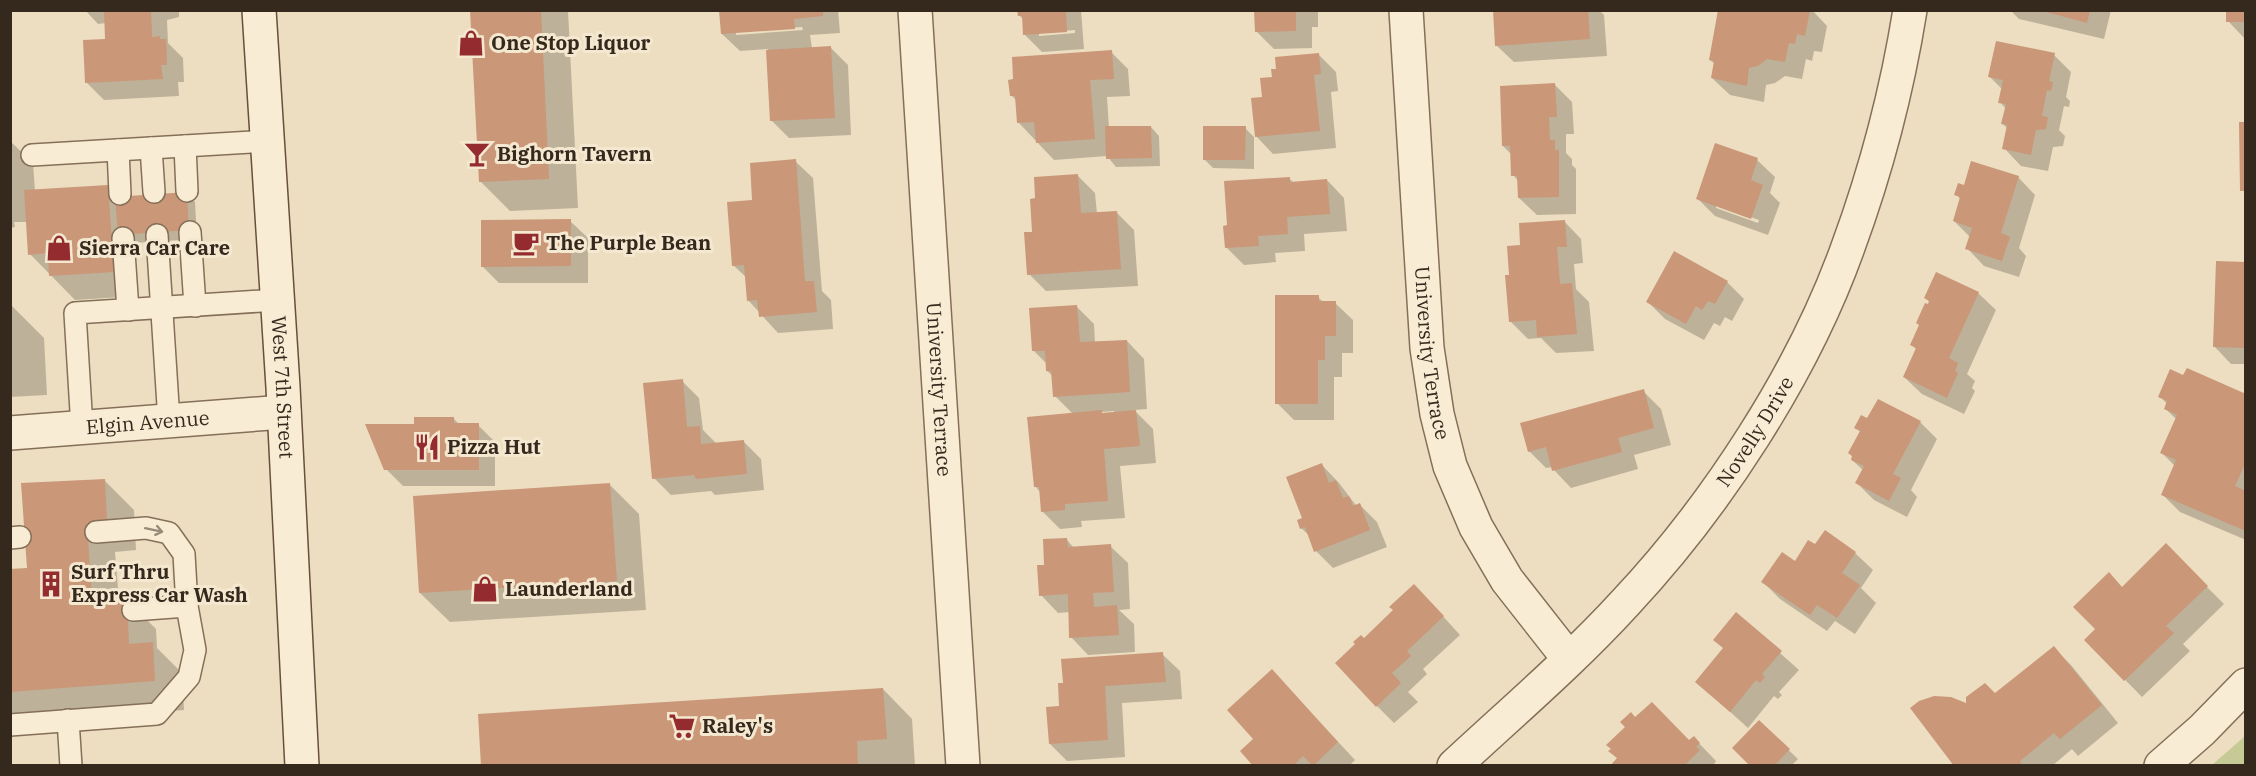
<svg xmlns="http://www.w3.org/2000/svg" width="2256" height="776" viewBox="0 0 2256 776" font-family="'IBM Plex Serif',serif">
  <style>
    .green { fill: #c6ca95 }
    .shadow { fill: #0003; fill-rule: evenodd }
    .building { fill: #ca9778 }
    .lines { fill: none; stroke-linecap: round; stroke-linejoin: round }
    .service-casing { stroke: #856f59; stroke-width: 24 }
    .minor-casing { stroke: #856f59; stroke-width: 36 }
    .secondary-casing { stroke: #67503c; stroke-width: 36 }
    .service { stroke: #f8ecd4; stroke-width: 21 }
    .minor { stroke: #f8ecd4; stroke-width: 33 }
    .secondary { stroke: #f8ecd4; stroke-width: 33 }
    .oneway { stroke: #968a78 }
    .labels { text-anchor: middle; stroke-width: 6; stroke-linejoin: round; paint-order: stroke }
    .poi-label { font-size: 20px; font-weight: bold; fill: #35281d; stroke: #f4e9d0; text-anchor: start }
    .street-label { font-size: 20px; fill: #35281d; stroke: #f4e9d0 }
  </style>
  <rect width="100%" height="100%" fill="#eddec1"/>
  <!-- green -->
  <polygon class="green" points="2245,735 2245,765 2212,765 2244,737"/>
  <!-- shadow -->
  <g class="shadow">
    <polygon points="85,10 179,10 179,17 167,20 168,43 183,58 184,82 178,82 179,96 104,100 87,83 107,40 106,23 98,24"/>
    <polygon points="472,10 568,10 578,208 510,211 480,181"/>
    <path d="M 721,10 L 838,10 L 840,33 L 810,35 L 812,48 L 830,47 L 848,65 L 851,135 L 789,138 L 772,121 L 768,49 L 740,51 L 722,34 ZM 802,27 L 803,30 L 736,35 L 736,32 Z"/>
    <path d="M 1019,10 L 1081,10 L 1084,49 L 1042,52 L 1025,35 L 1024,20 L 1019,15 ZM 1075,30 L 1075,33 L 1039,36 L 1039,33 Z"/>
    <polygon points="1256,10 1318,10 1318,27 1312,27 1312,48 1274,49 1257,32"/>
    <polygon points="1494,10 1599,10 1604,15 1607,56 1514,62 1496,45"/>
    <polygon points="1720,10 1812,10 1827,26 1822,52 1814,51 1812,61 1806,59 1802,79 1785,76 1775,83 1766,85 1764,102 1730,95 1712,78 1715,64 1710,60"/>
    <polygon points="2010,10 2111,10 2104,39 2019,19"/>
    <polygon points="2246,10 2246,39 2245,39 2228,21"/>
    <polygon points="1111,52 1128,69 1130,96 1107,97 1109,128 1151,127 1159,136 1160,166 1116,167 1107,156 1054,160 1019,123 1017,101 1011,95"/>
    <polygon points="1318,54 1336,72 1338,91 1331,92 1336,148 1273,154 1256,136 1274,78"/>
    <polygon points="2054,55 2071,72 2066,97 2070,101 2069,107 2064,106 2059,130 2065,136 2063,146 2053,147 2048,171 2021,166 2004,148 2008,129 2003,124 2006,109 2000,102 2002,89 1990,77"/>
    <polygon points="1555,85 1572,102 1574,134 1566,134 1566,153 1572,159 1572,165 1576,169 1576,214 1537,215 1519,198 1519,182 1513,175 1512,155 1503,146"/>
    <polygon points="1245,128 1254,137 1254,169 1213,168 1204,159"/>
    <polygon points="10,141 33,163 35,191 108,186 120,198 186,194 195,202 197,239 134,243 138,296 75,300 30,254 27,222 14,222 15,227 10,228"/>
    <path d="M 1757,160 L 1775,177 L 1770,193 L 1780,203 L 1768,235 L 1715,216 L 1698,199 ZM 1716,205 L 1759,220 L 1758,223 L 1716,208 Z"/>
    <polygon points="795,161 813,178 822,291 831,300 833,329 778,333 748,300 747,278 733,265"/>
    <polygon points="1078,176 1095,193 1097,214 1117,213 1134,230 1138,286 1046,291 1029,274 1033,233"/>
    <polygon points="2018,177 2035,195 2019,248 2026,256 2019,277 1984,266 1967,248 1970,237 1954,221 1961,200 1956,194 1965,187"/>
    <polygon points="1289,178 1294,183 1327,180 1344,198 1347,231 1304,234 1305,251 1275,253 1276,262 1244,265 1226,247"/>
    <polygon points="570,221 588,238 588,283 499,283 482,266"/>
    <polygon points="1564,221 1581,239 1583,263 1574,264 1576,289 1589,302 1594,351 1556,353 1541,338 1528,339 1510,321 1511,276 1522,246"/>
    <polygon points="2246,264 2246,364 2231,364 2214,346"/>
    <polygon points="1727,282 1744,299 1732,321 1725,317 1720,326 1714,323 1704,340 1665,319 1648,302"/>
    <polygon points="1978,293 1996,310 1967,374 1975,381 1972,388 1975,391 1964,414 1922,394 1904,377 1917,350 1912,345 1930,302 1926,298"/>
    <polygon points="1318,297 1324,303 1335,303 1353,320 1353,353 1342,353 1342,377 1334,377 1334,420 1294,420 1277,403"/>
    <polygon points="10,304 44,338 47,395 10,397"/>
    <path d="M 1077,307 L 1094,324 L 1095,343 L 1127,341 L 1144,359 L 1147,409 L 1134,410 L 1153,429 L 1156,463 L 1120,466 L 1125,518 L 1081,521 L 1082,527 L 1060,529 L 1043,512 L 1041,493 L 1035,486 L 1073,414 L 1055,396 L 1053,376 L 1047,371 L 1047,364 L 1034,351 ZM 1114,411 L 1115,414 L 1104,414 L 1101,412 Z"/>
    <polygon points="2184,377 2246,396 2246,540 2180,512 2163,495 2175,466 2162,453 2176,419 2166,409 2167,404 2160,396"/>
    <polygon points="682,381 699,398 703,430 717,444 743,441 761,459 764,490 715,495 711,491 671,495 654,478"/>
    <polygon points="1643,391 1661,409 1671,445 1634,455 1638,469 1571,488 1554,470 1553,467 1546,468 1529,451"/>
    <polygon points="453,418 460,425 478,425 495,442 495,486 403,486 386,469 416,425"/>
    <polygon points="1868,420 1920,422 1937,439 1911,490 1917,497 1907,517 1874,500 1857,483 1863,470 1852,460 1861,432 1856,428"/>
    <polygon points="1322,465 1339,483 1355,504 1357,506 1360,505 1377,522 1387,547 1333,568 1316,551 1311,537 1301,528"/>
    <polygon points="104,480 134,510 136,550 115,552 119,600 126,599 156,629 157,648 182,673 184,710 10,723 10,571 28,570"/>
    <polygon points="610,485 639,514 646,610 450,622 420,593"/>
    <polygon points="1825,532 1855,553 1873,570 1861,588 1876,603 1855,634 1835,621 1827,631 1780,599 1763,582 1795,563 1815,547"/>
    <polygon points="1067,540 1074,548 1110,546 1128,563 1130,609 1119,610 1134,624 1135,652 1088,655 1071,637 1070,612 1058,613 1041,595 1046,566"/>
    <polygon points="2166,546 2224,604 2183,644 2190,651 2142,697 2086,640 2097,629 2123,588"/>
    <polygon points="1431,603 1460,635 1423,669 1427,674 1408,692 1418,702 1394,723 1377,706 1364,639 1395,611"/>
    <polygon points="1736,614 1799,670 1779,692 1782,695 1778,699 1774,696 1748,728 1697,682 1724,649"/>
    <polygon points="2054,648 2071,665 2118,723 2078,756 2072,749 2052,766 1957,766 1967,705 1995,695"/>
    <polygon points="1162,654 1180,671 1182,699 1122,703 1125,757 1067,761 1050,744 1060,707"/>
    <polygon points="1272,671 1355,760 1349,766 1255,766 1255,739"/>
    <polygon points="883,689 912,719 915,766 483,766"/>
    <polygon points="1636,719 1689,742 1694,738 1716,761 1713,766 1612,766 1618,759 1610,751"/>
    <polygon points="1759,722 1798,759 1791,766 1752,766"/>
  </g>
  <!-- building -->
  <g class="building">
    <polygon points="104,10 151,10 152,37 160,36 160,39 166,39 167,65 161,65 163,79 85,83 83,40 105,39"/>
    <polygon points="470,10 541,10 549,179 479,182"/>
    <polygon points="719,10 823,10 823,16 794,19 795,29 721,34"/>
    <polygon points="1017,10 1066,10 1067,32 1023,35 1022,16 1018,16"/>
    <polygon points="1254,10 1296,10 1296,31 1255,32"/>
    <polygon points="1493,10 1588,10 1590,39 1495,46"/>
    <polygon points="1718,10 1810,10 1805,36 1797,34 1795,44 1789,43 1785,62 1767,59 1758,66 1749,68 1747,86 1711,78 1714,61 1709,60"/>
    <polygon points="2039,10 2090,10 2087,23"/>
    <rect x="2226" y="10" width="20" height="12"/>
    <polygon points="1996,41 2055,53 2049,81 2053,82 2051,91 2047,90 2042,116 2048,117 2046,129 2036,130 2031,155 2002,149 2007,125 2001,124 2006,104 1998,103 2003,80 1988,77"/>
    <polygon points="831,46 835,118 770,121 766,50"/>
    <polygon points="1112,50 1114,79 1090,80 1095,139 1036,143 1034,122 1017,123 1015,96 1010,96 1008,80 1013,79 1012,57"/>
    <polygon points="1319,53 1321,74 1314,75 1320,131 1255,137 1251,98 1262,97 1260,78 1272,77 1271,69 1276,69 1275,57"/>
    <polygon points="1555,83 1557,117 1549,117 1550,140 1555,140 1555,150 1559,150 1559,197 1518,198 1517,176 1511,176 1510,146 1502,146 1500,86"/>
    <polygon points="2239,122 2246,122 2246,191 2240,191"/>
    <polygon points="1105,126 1151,126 1152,158 1106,159"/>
    <polygon points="1203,126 1246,126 1245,160 1203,160"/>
    <polygon points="1715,143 1758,158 1751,180 1763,185 1751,219 1696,199"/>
    <polygon points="796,159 805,281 814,281 817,312 759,317 757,300 747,301 744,265 732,266 727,202 752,200 750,163"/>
    <polygon points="1971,161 2019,176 2001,233 2010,237 2002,261 1965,249 1972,228 1953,221 1960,197 1954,195 1958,183 1964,185"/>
    <polygon points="1078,174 1081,213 1117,211 1121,269 1027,275 1024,232 1032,232 1030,199 1035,198 1034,177"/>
    <polygon points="1290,177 1290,182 1327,179 1330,214 1287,217 1288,234 1258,236 1259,246 1225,248 1223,226 1227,225 1224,181"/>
    <polygon points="108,185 114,272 49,276 48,253 28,255 24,190"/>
    <polygon points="187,192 189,230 118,235 115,197"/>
    <polygon points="571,219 571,266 481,267 481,220"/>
    <polygon points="1565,220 1567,247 1557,247 1560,284 1572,283 1577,334 1537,337 1536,320 1509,322 1505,275 1509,275 1507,246 1520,245 1519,223"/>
    <polygon points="1674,251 1728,281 1715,304 1708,301 1702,310 1696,306 1686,324 1646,302"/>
    <polygon points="2216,261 2246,262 2246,348 2213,347"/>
    <polygon points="1936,272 1979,292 1949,358 1958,363 1955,371 1958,373 1947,398 1903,377 1916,348 1910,345 1919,325 1916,323 1925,303 1928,304 1929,301 1924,298"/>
    <polygon points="1275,295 1319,295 1319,301 1336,301 1336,336 1325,336 1325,360 1318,360 1318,404 1275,404"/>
    <polygon points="1077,305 1080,342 1127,340 1130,392 1053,397 1051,371 1046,371 1045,351 1032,351 1029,308"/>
    <polygon points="2187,368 2246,394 2246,462 2235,486 2246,491 2246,531 2161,495 2176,460 2160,453 2177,415 2164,409 2167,401 2158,397 2170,369 2183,375"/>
    <polygon points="683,379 687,427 700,426 701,444 744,440 747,474 696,479 694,475 652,479 643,383"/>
    <polygon points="1644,389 1654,428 1618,438 1622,452 1552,471 1546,447 1528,452 1520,423"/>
    <polygon points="1878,399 1921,421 1893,474 1901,478 1889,501 1855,483 1864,466 1851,460 1852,456 1848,453 1860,431 1854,428 1861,415 1867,418"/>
    <polygon points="1102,410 1102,413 1136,410 1140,446 1104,449 1108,501 1065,504 1065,510 1041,512 1039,487 1034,487 1027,417"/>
    <polygon points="414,417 454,417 454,423 479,423 479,470 384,470 365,424 414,424"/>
    <polygon points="1322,463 1329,483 1336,480 1343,498 1349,496 1353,506 1360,503 1370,530 1314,552 1305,527 1300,529 1297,520 1302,518 1286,477"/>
    <polygon points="105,479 107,521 87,523 92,599 127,598 129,644 153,642 155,681 10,692 10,569 27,568 21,483"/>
    <polygon points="610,483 617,581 419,593 413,496"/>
    <polygon points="1825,530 1856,552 1842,573 1860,585 1837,618 1817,605 1810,615 1761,582 1782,552 1795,561 1808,540 1815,544"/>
    <polygon points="1067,538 1068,547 1111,544 1114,592 1093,593 1094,607 1117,605 1119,635 1069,638 1068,594 1039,596 1037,565 1044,565 1043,539"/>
    <polygon points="2166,543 2208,586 2166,626 2174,633 2124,681 2084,640 2095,629 2073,607 2109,572 2122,587"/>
    <polygon points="1414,584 1444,616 1407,651 1411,656 1392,673 1401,683 1376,707 1335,663 1355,644 1353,642 1361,635 1364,638 1393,610 1389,607"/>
    <polygon points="1736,612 1782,651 1762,674 1765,677 1760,683 1756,680 1730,712 1695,682 1723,648 1713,640"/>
    <polygon points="2054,646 2102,705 2060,739 2054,733 2020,761 2023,766 1954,766 1910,708 1919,701 1934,696 1951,697 1966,703 1966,697 1985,683 1995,693"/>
    <polygon points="1163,652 1166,682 1105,686 1108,740 1049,744 1046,707 1059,706 1058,683 1063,683 1061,659"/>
    <polygon points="1272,669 1338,742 1313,766 1303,756 1293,766 1253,766 1240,751 1253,739 1227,710"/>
    <polygon points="883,688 887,739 857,741 858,766 481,766 478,714"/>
    <polygon points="1652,702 1689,740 1694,736 1700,743 1696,747 1700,750 1684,766 1610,766 1617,758 1608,751 1611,749 1606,745 1625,727 1620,722 1631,712 1635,717"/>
    <polygon points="1759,720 1790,749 1774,766 1750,766 1732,748"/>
  </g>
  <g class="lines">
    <!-- service casing -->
    <g class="service-casing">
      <g id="service">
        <polyline points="185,146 187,191"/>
        <polyline points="151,148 154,192"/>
        <polyline points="118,150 120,194"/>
        <polyline points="32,155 267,141"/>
        <polyline points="190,232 195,306"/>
        <polyline points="157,235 169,421"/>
        <polyline points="123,238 128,310"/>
        <polyline points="82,428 75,313 277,300"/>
        <polyline points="96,532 146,528 169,533 184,554 187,606 133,610"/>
        <polyline points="10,538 20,537"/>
        <polyline points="68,720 71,766"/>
        <polyline points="10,725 157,714 189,677 195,650 187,606"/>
      </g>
    </g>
    <!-- minor casing -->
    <g class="minor-casing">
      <g id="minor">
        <path id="s1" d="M 915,10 L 963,766"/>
        <path id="s2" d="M 1406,10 L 1427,348 L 1437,414 L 1450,466 L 1476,527 L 1507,580 L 1569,659"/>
        <path id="s3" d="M 10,433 L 284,412"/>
        <path id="s4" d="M 1454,766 C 1512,712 1572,661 1625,603 C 1716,506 1803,373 1848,247 C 1876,171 1897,91 1910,10"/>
        <polyline points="2161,766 2202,730 2246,685"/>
      </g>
    </g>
    <!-- secondary casing -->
    <g class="secondary-casing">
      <g id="secondary">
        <path id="s5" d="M 259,10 L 283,387 L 302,766"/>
      </g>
    </g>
    <!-- service -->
    <use href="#service" class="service"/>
    <!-- minor -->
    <use href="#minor" class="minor"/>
    <!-- secondary -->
    <use href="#secondary" class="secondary"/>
  </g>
  <!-- one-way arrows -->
  <defs><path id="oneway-shaft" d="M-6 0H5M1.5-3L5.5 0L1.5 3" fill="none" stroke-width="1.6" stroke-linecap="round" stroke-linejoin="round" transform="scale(1.5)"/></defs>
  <use class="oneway" href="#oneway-shaft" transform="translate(154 530) rotate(12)"/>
  <!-- icons -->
  <defs>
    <g id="shop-bare" transform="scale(2.07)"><path d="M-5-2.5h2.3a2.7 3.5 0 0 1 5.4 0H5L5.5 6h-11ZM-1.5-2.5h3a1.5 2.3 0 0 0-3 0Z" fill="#932b2f" stroke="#f4e9d0" stroke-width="2.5" paint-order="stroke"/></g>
    <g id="bar-bare" transform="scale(2.07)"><path d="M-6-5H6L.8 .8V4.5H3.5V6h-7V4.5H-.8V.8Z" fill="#932b2f" stroke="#f4e9d0" stroke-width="2.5" paint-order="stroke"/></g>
    <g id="cafe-bare" transform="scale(2.07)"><path d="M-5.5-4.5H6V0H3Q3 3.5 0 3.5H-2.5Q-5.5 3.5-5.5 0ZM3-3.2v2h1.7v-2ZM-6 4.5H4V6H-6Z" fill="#932b2f" stroke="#f4e9d0" stroke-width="2.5" paint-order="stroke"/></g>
    <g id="restaurant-bare" transform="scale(2.07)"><path d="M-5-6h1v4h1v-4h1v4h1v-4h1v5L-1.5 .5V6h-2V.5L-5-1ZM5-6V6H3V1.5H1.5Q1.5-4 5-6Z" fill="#932b2f" stroke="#f4e9d0" stroke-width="2.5" paint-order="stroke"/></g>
    <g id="building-bare" transform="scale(2.07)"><path d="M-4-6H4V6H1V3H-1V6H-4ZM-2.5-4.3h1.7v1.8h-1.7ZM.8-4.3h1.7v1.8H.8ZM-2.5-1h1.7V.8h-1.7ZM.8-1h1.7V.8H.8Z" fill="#932b2f" stroke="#f4e9d0" stroke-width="2.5" paint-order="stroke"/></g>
    <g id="supermarket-bare" transform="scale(2.07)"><path d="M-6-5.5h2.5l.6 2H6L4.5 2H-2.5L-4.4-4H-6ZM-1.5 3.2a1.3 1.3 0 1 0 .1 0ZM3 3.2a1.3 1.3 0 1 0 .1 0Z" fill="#932b2f" stroke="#f4e9d0" stroke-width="2.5" paint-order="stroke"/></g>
  </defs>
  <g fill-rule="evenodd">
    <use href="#shop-bare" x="471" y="43"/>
    <use href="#bar-bare" x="477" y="154"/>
    <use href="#cafe-bare" x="526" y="243"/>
    <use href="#shop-bare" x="59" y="248"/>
    <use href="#restaurant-bare" x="427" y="447"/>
    <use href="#building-bare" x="51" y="584"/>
    <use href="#shop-bare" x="485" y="589"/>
    <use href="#supermarket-bare" x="682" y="726"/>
  </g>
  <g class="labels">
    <!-- poi labels -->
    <g class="poi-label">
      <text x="491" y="50">One Stop Liquor</text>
      <text x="497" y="161">Bighorn Tavern</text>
      <text x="546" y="250">The Purple Bean</text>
      <text x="79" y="255">Sierra Car Care</text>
      <text x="447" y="454">Pizza Hut</text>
      <text x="71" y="579">Surf Thru<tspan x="71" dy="23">Express Car Wash</tspan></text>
      <text x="505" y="596">Launderland</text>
      <text x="702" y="733">Raley's</text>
    </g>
    <!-- street labels -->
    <g class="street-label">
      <text dy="7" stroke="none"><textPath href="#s2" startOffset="344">University Terrace</textPath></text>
      <text dy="7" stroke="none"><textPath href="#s5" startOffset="378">West 7th Street</textPath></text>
      <text dy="7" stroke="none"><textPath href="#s1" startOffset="380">University Terrace</textPath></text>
      <text dy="7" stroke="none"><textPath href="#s3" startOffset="138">Elgin Avenue</textPath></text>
      <text dy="7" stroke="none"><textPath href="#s4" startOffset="452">Novelly Drive</textPath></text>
    </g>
  </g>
  <!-- border -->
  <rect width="2256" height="776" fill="none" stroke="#35281d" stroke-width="24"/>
</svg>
